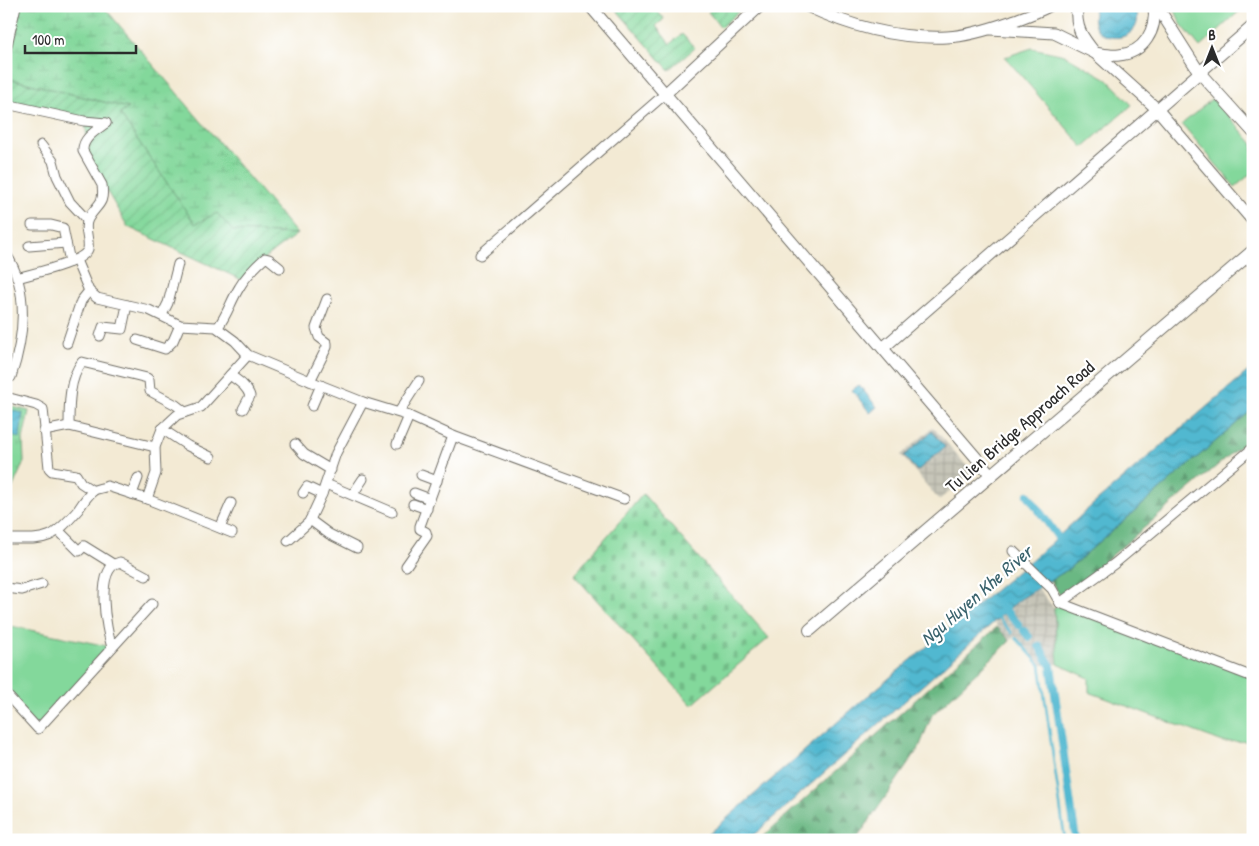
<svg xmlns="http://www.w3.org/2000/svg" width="1259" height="846" viewBox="0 0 1259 846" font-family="'Patrick Hand',sans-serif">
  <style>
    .industrial { fill: url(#industrial-grid) }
    .grass { fill: #83d89b; stroke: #578263 }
    .forest { fill: url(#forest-firs); stroke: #4a7257 }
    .wetland { fill: url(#wetland-marsh); stroke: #578263 }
    .cemetery { fill: url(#cemetery-stones); stroke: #578263 }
    .park { fill: url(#park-tufts); stroke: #578263 }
    .garden { fill: url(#garden-furrows); stroke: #578263 }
    .water { fill: url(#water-waves); stroke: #3e727e }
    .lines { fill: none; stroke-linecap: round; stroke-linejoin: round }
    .stream { stroke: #51b8d0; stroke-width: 2.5 }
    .canal { stroke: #51b8d0; stroke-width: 8 }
    .street-casing { stroke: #716e66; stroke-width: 11 }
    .secondary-casing { stroke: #716e66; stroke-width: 13 }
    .primary-casing { stroke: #716e66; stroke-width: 14 }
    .street { stroke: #fff; stroke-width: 9 }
    .secondary { stroke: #fff; stroke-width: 11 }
    .primary { stroke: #fff; stroke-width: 12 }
    .labels { text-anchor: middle; stroke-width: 4.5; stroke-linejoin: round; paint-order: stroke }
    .street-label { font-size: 18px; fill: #2b2b2b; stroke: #fff }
    .water-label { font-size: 19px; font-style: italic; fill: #3a636d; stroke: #fff }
  </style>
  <defs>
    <pattern id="industrial-grid" width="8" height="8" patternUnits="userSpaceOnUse" patternTransform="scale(1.25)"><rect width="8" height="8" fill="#c6c5b8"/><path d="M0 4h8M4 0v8" fill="none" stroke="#aaa99e"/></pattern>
    <pattern id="forest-firs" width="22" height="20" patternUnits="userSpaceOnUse" patternTransform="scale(1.25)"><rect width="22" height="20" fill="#6ab883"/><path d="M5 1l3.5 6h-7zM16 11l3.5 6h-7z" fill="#57966b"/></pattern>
    <pattern id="wetland-marsh" width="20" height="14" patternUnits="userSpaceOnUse" patternTransform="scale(1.25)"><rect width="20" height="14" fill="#83d89b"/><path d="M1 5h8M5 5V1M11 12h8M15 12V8" fill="none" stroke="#71ba86"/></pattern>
    <pattern id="cemetery-stones" width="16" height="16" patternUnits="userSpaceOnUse" patternTransform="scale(1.25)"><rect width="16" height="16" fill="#83d89b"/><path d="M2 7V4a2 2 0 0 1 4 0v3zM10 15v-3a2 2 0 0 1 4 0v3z" fill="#71ba86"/></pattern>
    <pattern id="park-tufts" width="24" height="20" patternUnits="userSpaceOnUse" patternTransform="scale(1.25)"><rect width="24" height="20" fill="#83d89b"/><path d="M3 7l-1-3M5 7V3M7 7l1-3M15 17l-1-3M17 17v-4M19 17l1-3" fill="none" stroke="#71ba86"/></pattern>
    <pattern id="garden-furrows" width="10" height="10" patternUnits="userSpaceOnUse" patternTransform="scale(1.25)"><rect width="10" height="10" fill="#83d89b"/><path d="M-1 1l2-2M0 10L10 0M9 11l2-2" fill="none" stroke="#71ba86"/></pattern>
    <pattern id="water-waves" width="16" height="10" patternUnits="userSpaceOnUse" patternTransform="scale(1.25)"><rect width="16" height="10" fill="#51b8d0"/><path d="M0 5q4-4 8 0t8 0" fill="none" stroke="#4396a9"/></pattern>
  </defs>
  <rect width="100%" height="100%" fill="#fff"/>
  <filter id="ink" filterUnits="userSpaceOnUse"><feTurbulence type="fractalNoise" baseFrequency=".02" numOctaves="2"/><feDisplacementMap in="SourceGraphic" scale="10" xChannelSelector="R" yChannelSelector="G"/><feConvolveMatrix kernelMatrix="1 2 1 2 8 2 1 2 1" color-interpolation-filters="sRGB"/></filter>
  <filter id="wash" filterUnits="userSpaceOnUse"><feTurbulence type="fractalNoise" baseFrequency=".0096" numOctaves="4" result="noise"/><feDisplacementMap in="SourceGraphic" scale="20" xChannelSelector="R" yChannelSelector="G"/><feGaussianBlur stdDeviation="1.12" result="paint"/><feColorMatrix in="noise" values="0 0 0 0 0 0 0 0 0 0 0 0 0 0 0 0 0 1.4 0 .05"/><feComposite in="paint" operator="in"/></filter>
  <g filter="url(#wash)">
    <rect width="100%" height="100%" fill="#f3ead4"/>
    <!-- industrial -->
    <g class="industrial">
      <polygon points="933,427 972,472 939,500 901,455"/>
      <polygon points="1038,588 1054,608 1058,664 1040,665 1015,636 1010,641 997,627 995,621 1019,600"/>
    </g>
    <!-- grass -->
    <g class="grass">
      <polygon points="1173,6 1245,6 1200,47 1181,24"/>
      <polygon points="1032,48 1065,55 1107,79 1132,105 1083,147 1005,57"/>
      <polygon points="1213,98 1253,144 1253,172 1235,187 1182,124"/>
      <polygon points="1060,603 1253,677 1253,741 1223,742 1089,692 1089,678 1058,664 1054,608"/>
      <polygon points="6,625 112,647 38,729 6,694"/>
    </g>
    <!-- forest -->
    <g class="forest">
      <polygon points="1253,409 1253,435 1062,598 1050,580 1067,570"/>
      <polygon points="997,627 1010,641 932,715 919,748 856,840 759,840"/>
    </g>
    <!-- wetland -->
    <polygon class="wetland" points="16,6 103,6 297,234 233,231 195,225 120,114 128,108 6,78 6,49"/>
    <!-- cemetery -->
    <polygon class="cemetery" points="643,494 769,638 692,705 574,575"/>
    <!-- park -->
    <polygon class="park" points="6,405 29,411 23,439 24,462 10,493 10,539 6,539"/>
    <!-- garden -->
    <g class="garden">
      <polygon points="613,6 653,6 664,19 656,26 670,44 682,34 695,48 669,70"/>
      <polygon points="714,6 745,6 721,27 708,12"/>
      <polygon points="6,78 128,108 120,114 195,224 217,213 233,231 297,234 265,258 244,281 128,227 83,151 87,139 85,121 6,103"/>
    </g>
    <!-- water -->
    <g class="water">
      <path d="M 1096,6 L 1135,6 C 1152,48 1079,48 1096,6 Z"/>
      <polygon points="1253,367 1253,409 1067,570 1019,600 748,840 702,840 857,705 1049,545 1090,507"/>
      <polygon points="859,385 877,407 870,413 852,390"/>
      <polygon points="6,409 23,413 20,438 6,435"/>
      <polygon points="932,431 945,447 917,471 904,456"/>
    </g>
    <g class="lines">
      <!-- stream -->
      <g class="stream">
        <polyline points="997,616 1012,633"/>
        <polyline points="1016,638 1040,665 1065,840"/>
      </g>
      <!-- canal -->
      <g class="canal">
        <polyline points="1028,495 1062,543"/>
        <polyline points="1000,605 1019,625"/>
        <polyline points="1024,631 1029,637"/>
        <polyline points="1039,646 1051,666 1076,840"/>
      </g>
    </g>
  </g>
  <g filter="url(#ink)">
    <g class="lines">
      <!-- street casing -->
      <g class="street-casing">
        <g id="street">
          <polyline points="6,50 16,6"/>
          <polyline points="6,104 84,121 106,123"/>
          <polyline points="41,145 53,161 57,176 70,202 87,220"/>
          <polyline points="6,180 6,192"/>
          <polyline points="32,225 51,225 63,228 70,262"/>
          <polyline points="29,246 66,243"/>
          <path d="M 6,254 C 30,290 24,338 11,377 L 6,379"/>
          <polyline points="480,255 665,94"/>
          <polyline points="76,260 89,291 97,298 149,310 180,325 216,327 235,341 248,355 310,381 363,402 409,416 453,436 624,499"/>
          <path d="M 17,278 C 30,274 84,263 88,249 C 90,240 83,228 88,219 C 96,204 105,206 102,185 L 83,151 C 82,138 97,130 106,123"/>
          <polyline points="162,315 168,303 178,264"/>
          <path d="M 218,327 C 227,315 231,301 239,288 C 245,277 256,266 265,258 L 269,259 L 280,268"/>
          <polyline points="100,336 103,327 122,329 127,305"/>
          <polyline points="137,340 165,349 173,341 180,325"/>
          <polyline points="67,343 81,301 89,291"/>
          <path d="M 230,375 C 238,381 247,386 250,396 L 243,409"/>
          <polyline points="310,381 327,347 327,343 319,337 316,328 327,299"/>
          <polyline points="6,397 36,405 43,409 49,468 52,471 76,475 81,483 93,491"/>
          <polyline points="312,406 321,385"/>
          <polyline points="399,412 419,381"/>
          <path d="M 69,426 C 69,404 69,379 82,362 L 147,378 L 149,380 L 150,391 L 176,405 L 185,412"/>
          <polyline points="162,429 188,446 211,457"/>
          <polyline points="44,431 69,426 155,447"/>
          <polyline points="295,444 304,454 331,470"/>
          <polyline points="397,444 409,416"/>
          <polyline points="421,475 437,481"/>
          <polyline points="326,484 392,512"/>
          <polyline points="303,493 307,487 322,494"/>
          <polyline points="414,493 430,499"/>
          <polyline points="132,494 138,478"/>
          <polyline points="353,494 363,479"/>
          <polyline points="147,499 156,473 155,447 162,429 177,415 201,407 248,355"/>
          <polyline points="413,504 427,509"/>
          <polyline points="310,520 329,534 357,548"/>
          <polyline points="220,528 231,503"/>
          <polyline points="58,530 79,551 84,546 113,564"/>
          <path d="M 6,539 C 47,539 50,542 78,510 C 82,504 87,496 93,491 C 97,488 102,489 107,486 L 147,499 L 232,533"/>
          <polyline points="288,541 309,522 322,494 336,453 363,402"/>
          <polyline points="1013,551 1052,589 1060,603 1253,677"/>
          <polyline points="406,566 427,536 426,532 420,529 420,526 453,436"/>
          <polyline points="6,588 22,590 42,584"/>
          <polyline points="1060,603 1114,564 1253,448"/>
          <path d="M 112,647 C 106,629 94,568 120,562 L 146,576"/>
          <polyline points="6,694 38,729 152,604"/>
        </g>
      </g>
      <!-- secondary casing -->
      <g class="secondary-casing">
        <g id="secondary">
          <polyline points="590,6 991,475"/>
          <path d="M 807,6 C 851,27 897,39 947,37 C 968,36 990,29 1010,22 C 1023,17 1036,13 1049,6"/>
          <path d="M 1077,6 C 1075,28 1082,37 1095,53 C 1102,54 1111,56 1119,55 C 1144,53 1157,30 1154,6"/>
          <polyline points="1157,6 1199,72 1253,132"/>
          <polyline points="991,29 1054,33 1095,53 1157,109 1253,221"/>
          <polyline points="665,94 760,6"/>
          <polyline points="883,348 1253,26"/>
        </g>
      </g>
      <!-- primary casing -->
      <g class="primary-casing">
        <polyline id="primary" points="810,630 1253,251"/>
      </g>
      <!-- street -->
      <use href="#street" class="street"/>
      <!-- secondary -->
      <use href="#secondary" class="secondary"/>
      <!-- primary -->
      <use href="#primary" class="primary"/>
    </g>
  </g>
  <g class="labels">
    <!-- street labels -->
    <g class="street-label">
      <text transform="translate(1020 427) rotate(-41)" y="6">Tu Lien Bridge Approach Road</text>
    </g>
    <!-- water labels -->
    <g class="water-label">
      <text transform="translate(976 595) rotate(-41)" y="7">Ngu Huyen Khe River</text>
    </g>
  </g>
  <!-- margin -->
  <rect width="1259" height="846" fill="none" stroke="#fff" stroke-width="25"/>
  <!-- north arrow -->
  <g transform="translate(1212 48)" stroke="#ffffff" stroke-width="4" paint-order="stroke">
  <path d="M0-4L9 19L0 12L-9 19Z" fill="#2b2b2b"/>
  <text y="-8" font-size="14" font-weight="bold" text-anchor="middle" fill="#2b2b2b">B</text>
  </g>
  <!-- scale -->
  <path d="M25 45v8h111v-8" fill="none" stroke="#2b2b2b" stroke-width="2.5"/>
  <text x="32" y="45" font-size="15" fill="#2b2b2b" stroke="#ffffff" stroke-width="4" paint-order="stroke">100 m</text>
</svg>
